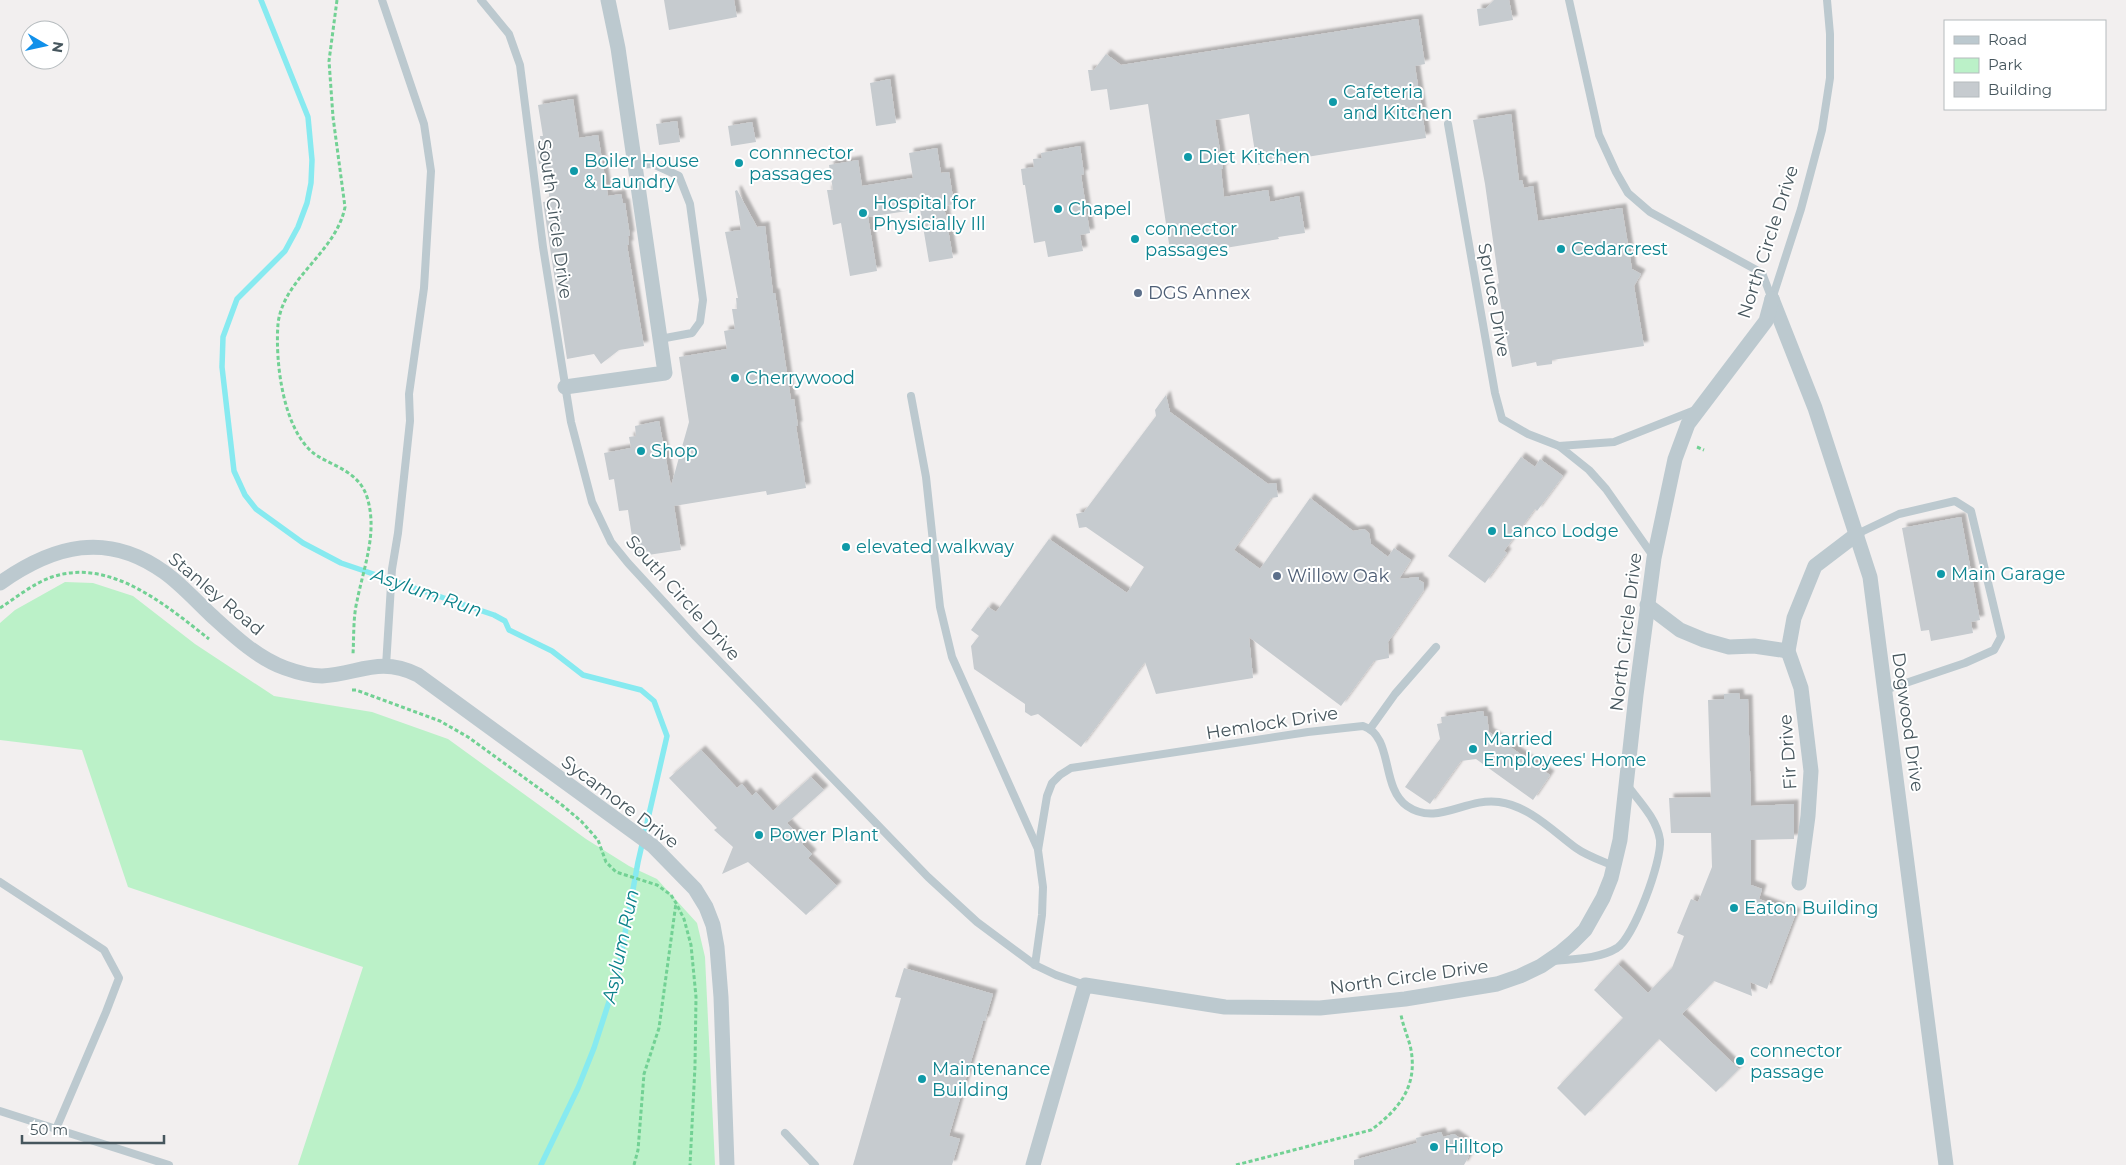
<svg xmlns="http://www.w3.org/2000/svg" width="2126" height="1165" viewBox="0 0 2126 1165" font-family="Montserrat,sans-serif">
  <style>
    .green { fill: #bbf1c8 }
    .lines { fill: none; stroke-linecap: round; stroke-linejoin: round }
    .stream { stroke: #87eaf0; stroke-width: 5.5 }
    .building { fill: #c6cbcf; filter: url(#shadow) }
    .path { stroke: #72d194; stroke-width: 3; stroke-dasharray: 4 2.5; stroke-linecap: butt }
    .service { stroke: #bcc9cf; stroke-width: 8 }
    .minor { stroke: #bcc9cf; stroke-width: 15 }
    .culture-dot { fill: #0f9aa8; stroke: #fff; stroke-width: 2 }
    .service-dot { fill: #5c6f8a; stroke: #fff; stroke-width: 2 }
    .labels { text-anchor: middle; stroke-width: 4; stroke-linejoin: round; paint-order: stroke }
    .culture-label { font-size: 18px; fill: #0d838f; stroke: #fff; text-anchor: start }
    .street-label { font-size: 18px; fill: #46565d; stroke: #fff }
    .service-label { font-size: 18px; fill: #4e5e75; stroke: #fff; text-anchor: start }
    .water-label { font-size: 19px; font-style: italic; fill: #098189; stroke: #fff }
  </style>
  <defs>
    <filter id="shadow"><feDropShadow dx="4.5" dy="-4.5" stdDeviation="1" flood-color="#0004"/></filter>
  </defs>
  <rect width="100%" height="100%" fill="#f2efef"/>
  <!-- green -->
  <polygon class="green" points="65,582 93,583 133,596 195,644 274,696 372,712 448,739 586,839 629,866 657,879 697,923 705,957 715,1165 298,1165 363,967 128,887 82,750 0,740 0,623 15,610"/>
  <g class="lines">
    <!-- stream -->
    <polyline class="stream" points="261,0 308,117 312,160 311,183 307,203 298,227 285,251 237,299 223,337 222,367 234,471 245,495 256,509 303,543 341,563 494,615 505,621 509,630 552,651 583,675 641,690 654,701 667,736 638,862 617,977 594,1048 578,1088 541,1165"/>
  </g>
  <!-- building -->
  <g class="building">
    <polygon points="664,0 734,0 737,17 669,30"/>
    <polygon points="1494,0 1509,0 1513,20 1479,26 1477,9 1486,8"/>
    <polygon points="1418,19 1425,64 1415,66 1426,138 1257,165 1249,114 1215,120 1223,169 1221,169 1224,197 1268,190 1270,202 1299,196 1305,233 1278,237 1279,239 1171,257 1148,104 1110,110 1107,89 1091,91 1088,70 1094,70 1106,54 1121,65"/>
    <polygon points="890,79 896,123 876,126 870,83"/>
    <polygon points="573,99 579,138 598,135 608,196 621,194 623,203 625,203 630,236 628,236 629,245 627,245 644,346 619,350 601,364 594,354 567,359 543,202 550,201 544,163 539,164 536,145 541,145 540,136 543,136 538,105"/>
    <polygon points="1511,114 1519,181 1522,180 1524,188 1533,186 1538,221 1622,208 1632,269 1641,274 1634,286 1644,346 1552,360 1552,364 1537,366 1536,362 1512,367 1497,284 1499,283 1485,184 1473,120"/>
    <polygon points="677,121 680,142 659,145 656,124"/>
    <polygon points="752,122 756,142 731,146 728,126"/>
    <polygon points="1080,146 1084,174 1081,175 1090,233 1080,235 1083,251 1048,257 1045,241 1034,243 1025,185 1023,185 1021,169 1034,167 1033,159 1042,158 1041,153"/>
    <polygon points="937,148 941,173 949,172 954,204 944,206 953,258 929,262 920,209 868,217 877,271 850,276 841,223 833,225 827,190 833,190 829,165 858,160 862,186 913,178 909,153"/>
    <polygon points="737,190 757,227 765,226 773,293 775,293 791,400 794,399 798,426 796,426 806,488 767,495 766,491 674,506 681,550 635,557 628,510 619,511 614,479 609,480 604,453 631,448 629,437 636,436 635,426 659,421 671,486 689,422 679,357 727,349 724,331 735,329 732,309 737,309 736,298 738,298 725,232 741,230 735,191"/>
    <polygon points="1166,395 1170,412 1268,484 1276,483 1278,497 1271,498 1234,550 1260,569 1310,498 1353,531 1364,529 1369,533 1371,544 1388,557 1394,548 1411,560 1399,579 1419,577 1419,580 1424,583 1424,590 1388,642 1389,658 1374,661 1341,706 1249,637 1253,678 1156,694 1145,662 1081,747 1038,714 1031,716 1025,712 1025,704 974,669 971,646 979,636 971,630 988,607 996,612 1049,539 1127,593 1144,567 1086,527 1079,528 1076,514 1084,512 1156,416 1155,410"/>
    <polygon points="1521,457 1535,467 1540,459 1563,476 1537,511 1535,509 1504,551 1507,553 1485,583 1448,556"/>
    <polygon points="1961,517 1980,620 1971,622 1973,633 1931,641 1929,630 1921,631 1902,528"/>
    <polygon points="1739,693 1740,699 1748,699 1751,806 1794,804 1794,839 1751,840 1751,885 1762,889 1759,899 1796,913 1767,989 1750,982 1752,996 1714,981 1682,1014 1739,1069 1716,1092 1659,1039 1585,1116 1557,1088 1623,1018 1594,990 1618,964 1648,993 1672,968 1684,936 1677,933 1691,899 1698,902 1712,867 1711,833 1671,833 1669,798 1711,797 1708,700 1724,699 1724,694"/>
    <polygon points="1483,711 1484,716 1487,716 1489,732 1550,775 1533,800 1476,759 1461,761 1430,804 1405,787 1440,739 1437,724 1442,723 1441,717"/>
    <polygon points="701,750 737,788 742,784 752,796 756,792 773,811 811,777 824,790 787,823 804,841 802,844 812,854 808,858 837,886 806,915 748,862 722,874 733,847 714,830 717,828 669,778"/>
    <polygon points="904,968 993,994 985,1021 983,1021 949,1136 960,1139 952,1165 853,1165 901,998 895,997"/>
    <polygon points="1441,1132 1443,1137 1454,1134 1464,1141 1469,1156 1464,1165 1354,1165 1354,1160 1417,1143 1416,1138"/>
  </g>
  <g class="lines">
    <!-- path -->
    <g class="path">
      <path d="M 337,0 L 329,61 L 333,117 L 345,207 C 336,253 283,278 278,324 C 275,362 283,432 316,455 C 335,467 359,472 367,497 C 378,532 364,566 357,601 C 353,618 354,637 353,654"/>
      <polyline points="1697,447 1704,450"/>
      <path d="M 0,608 C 17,597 34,583 52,577 C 110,557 167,606 209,639"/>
      <polyline points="352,690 356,690 440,721 468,737 562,805 581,821 598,840 606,862 616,872 657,885 671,895 676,903 684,919 691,945 696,997 695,1066 690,1165"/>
      <polyline points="634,1165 638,1150 644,1074 659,1028 676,903"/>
      <path d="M 1236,1165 L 1371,1130 C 1401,1108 1419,1084 1410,1045 C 1407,1035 1403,1025 1401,1015"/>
    </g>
    <!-- service -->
    <g class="service">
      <polyline points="382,0 424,124 431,171 424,288 409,394 410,421 398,533 392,569 386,666"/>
      <polyline points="481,0 509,34 520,65 543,247 571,422 592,502 611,542 628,563 696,637 928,877 977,922 1035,965 1056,975 1085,985"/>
      <polyline points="1569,0 1599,135 1616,172 1628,193 1650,212 1762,273 1772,299"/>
      <polyline points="1448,124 1495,393 1502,419 1528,434 1559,446"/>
      <polyline points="635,165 653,164 679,176 690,204 703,300 700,322 692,333 660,339"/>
      <polyline points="1772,299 1801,209 1822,130 1830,78 1830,34 1827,0"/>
      <polyline points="911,396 926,477 940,607 952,657 1038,849"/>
      <polyline points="1857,534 1899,514 1955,501 1971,511 2001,637 1994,650 1965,663 1885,690"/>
      <polyline points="1653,556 1606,489 1589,470 1559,446 1614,442 1695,410"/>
      <polyline points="1370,729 1395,694 1436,647"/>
      <polyline points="0,882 104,950 119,978 106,1012 56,1129"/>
      <path d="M 1554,961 C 1574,959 1599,959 1617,948 C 1634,937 1662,861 1660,840 C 1657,819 1639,801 1627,785"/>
      <path d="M 1035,965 L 1042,915 L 1043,887 L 1038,850 L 1047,796 L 1052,783 L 1060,775 L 1071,768 L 1308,732 L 1363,726 C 1394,736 1380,787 1407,806 C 1437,827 1466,797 1499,802 C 1529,806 1553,831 1576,848 C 1587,856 1602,861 1614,866"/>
      <polyline points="0,1111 169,1165"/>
      <polyline points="785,1133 815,1165"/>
    </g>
    <!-- minor -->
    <g class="minor">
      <polyline points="1772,299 1815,408 1870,577 1946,1165"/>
      <polyline points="565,387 665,373 618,48 608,0"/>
      <path d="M 0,583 C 54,545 107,531 164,572 C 181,584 196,601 211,615 C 233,635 257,658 285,668 C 296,672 309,676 322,676 C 359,674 379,656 418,675 L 653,846 L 695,889 L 706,907 L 713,925 L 717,947 L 721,997 L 727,1165"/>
      <polyline points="1647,605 1680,630 1704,640 1729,647 1754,646 1788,651"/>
      <polyline points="1799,883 1808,816 1811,771 1801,688 1788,651 1794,618 1815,566 1857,534"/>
      <polyline points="1033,1165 1085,985 1225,1007 1320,1008 1405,999 1497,984 1520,976 1541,966 1560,953 1573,942 1585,930 1603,898 1611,878 1620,840 1636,695 1654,558 1675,459 1688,424 1766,321 1772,299"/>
    </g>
  </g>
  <!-- markers -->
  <g class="culture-dot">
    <circle cx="1333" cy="102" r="5"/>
    <circle cx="1188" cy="157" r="5"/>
    <circle cx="739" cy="163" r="5"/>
    <circle cx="574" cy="171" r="5"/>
    <circle cx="1058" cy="209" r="5"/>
    <circle cx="863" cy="213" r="5"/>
    <circle cx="1135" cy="239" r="5"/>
    <circle cx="1561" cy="249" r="5"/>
    <circle cx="735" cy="378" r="5"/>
    <circle cx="641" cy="451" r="5"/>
    <circle cx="1492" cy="531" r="5"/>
    <circle cx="846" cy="547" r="5"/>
    <circle cx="1941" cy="574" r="5"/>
    <circle cx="1473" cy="749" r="5"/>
    <circle cx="759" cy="835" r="5"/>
    <circle cx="1734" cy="908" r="5"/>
    <circle cx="1740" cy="1061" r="5"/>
    <circle cx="922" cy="1079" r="5"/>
    <circle cx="1434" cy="1147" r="5"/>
  </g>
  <g class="service-dot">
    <circle cx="1138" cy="293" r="5"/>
    <circle cx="1277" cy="576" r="5"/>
  </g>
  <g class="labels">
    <!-- culture labels -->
    <g class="culture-label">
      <text x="1343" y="98">Cafeteria<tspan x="1343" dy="21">and Kitchen</tspan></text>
      <text x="749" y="159">connnector<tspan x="749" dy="21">passages</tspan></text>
      <text x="1198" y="163">Diet Kitchen</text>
      <text x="584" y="167">Boiler House<tspan x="584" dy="21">&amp; Laundry</tspan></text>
      <text x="873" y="209">Hospital for<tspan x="873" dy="21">Physicially Ill</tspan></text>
      <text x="1068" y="215">Chapel</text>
      <text x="1145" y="235">connector<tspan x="1145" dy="21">passages</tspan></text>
      <text x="1571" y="255">Cedarcrest</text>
      <text x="745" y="384">Cherrywood</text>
      <text x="651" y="457">Shop</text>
      <text x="1502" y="537">Lanco Lodge</text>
      <text x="856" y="553">elevated walkway</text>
      <text x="1951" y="580">Main Garage</text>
      <text x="1483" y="745">Married<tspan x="1483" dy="21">Employees' Home</tspan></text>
      <text x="769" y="841">Power Plant</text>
      <text x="1744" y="914">Eaton Building</text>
      <text x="1750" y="1057">connector<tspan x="1750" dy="21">passage</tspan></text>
      <text x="932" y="1075">Maintenance<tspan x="932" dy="21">Building</tspan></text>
      <text x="1444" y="1153">Hilltop</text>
    </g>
    <!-- street labels -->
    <g class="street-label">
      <text transform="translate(555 219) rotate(82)" y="6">South Circle Drive</text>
      <text transform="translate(1768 242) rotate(-72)" y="6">North Circle Drive</text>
      <text transform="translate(1494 300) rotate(80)" y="6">Spruce Drive</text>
      <text transform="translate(216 594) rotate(40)" y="6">Stanley Road</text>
      <text transform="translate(683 598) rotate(48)" y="6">South Circle Drive</text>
      <text transform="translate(1626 632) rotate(-83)" y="6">North Circle Drive</text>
      <text transform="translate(1908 722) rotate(82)" y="6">Dogwood Drive</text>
      <text transform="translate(1272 723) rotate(-9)" y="6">Hemlock Drive</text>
      <text transform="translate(1788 752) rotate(-94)" y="6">Fir Drive</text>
      <text transform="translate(620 802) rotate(37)" y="6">Sycamore Drive</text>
      <text transform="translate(1409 977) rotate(-8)" y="6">North Circle Drive</text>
    </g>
    <!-- service labels -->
    <g class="service-label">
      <text x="1148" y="299">DGS Annex</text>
      <text x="1287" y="582">Willow Oak</text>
    </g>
    <!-- water labels -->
    <g class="water-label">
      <text transform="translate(427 592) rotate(19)" y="7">Asylum Run</text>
      <text transform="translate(620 946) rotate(-78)" y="7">Asylum Run</text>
    </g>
  </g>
  <!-- legend -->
  <rect x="1944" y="20" width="162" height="90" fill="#ffffff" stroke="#b5bbbe"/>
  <rect x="1954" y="36" width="25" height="8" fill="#bcc9cf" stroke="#b5bbbe"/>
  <text x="1988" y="45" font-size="15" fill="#46565d">Road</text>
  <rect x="1954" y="58" width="25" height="15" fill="#bbf1c8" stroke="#b5bbbe"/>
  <text x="1988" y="70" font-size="15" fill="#46565d">Park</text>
  <rect x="1954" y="82" width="25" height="15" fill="#c6cbcf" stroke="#b5bbbe"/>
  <text x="1988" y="95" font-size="15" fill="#46565d">Building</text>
  <!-- north arrow -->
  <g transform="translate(45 45) rotate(99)"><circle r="24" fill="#ffffff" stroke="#b5bbbe"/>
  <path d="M0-4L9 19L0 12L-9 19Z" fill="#1190ea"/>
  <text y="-8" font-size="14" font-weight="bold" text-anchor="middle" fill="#46565d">N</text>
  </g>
  <!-- scale -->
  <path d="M22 1135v8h142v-8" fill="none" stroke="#46565d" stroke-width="2.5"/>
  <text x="30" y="1135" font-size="15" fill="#46565d" stroke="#ffffff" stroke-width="4" paint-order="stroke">50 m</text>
</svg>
